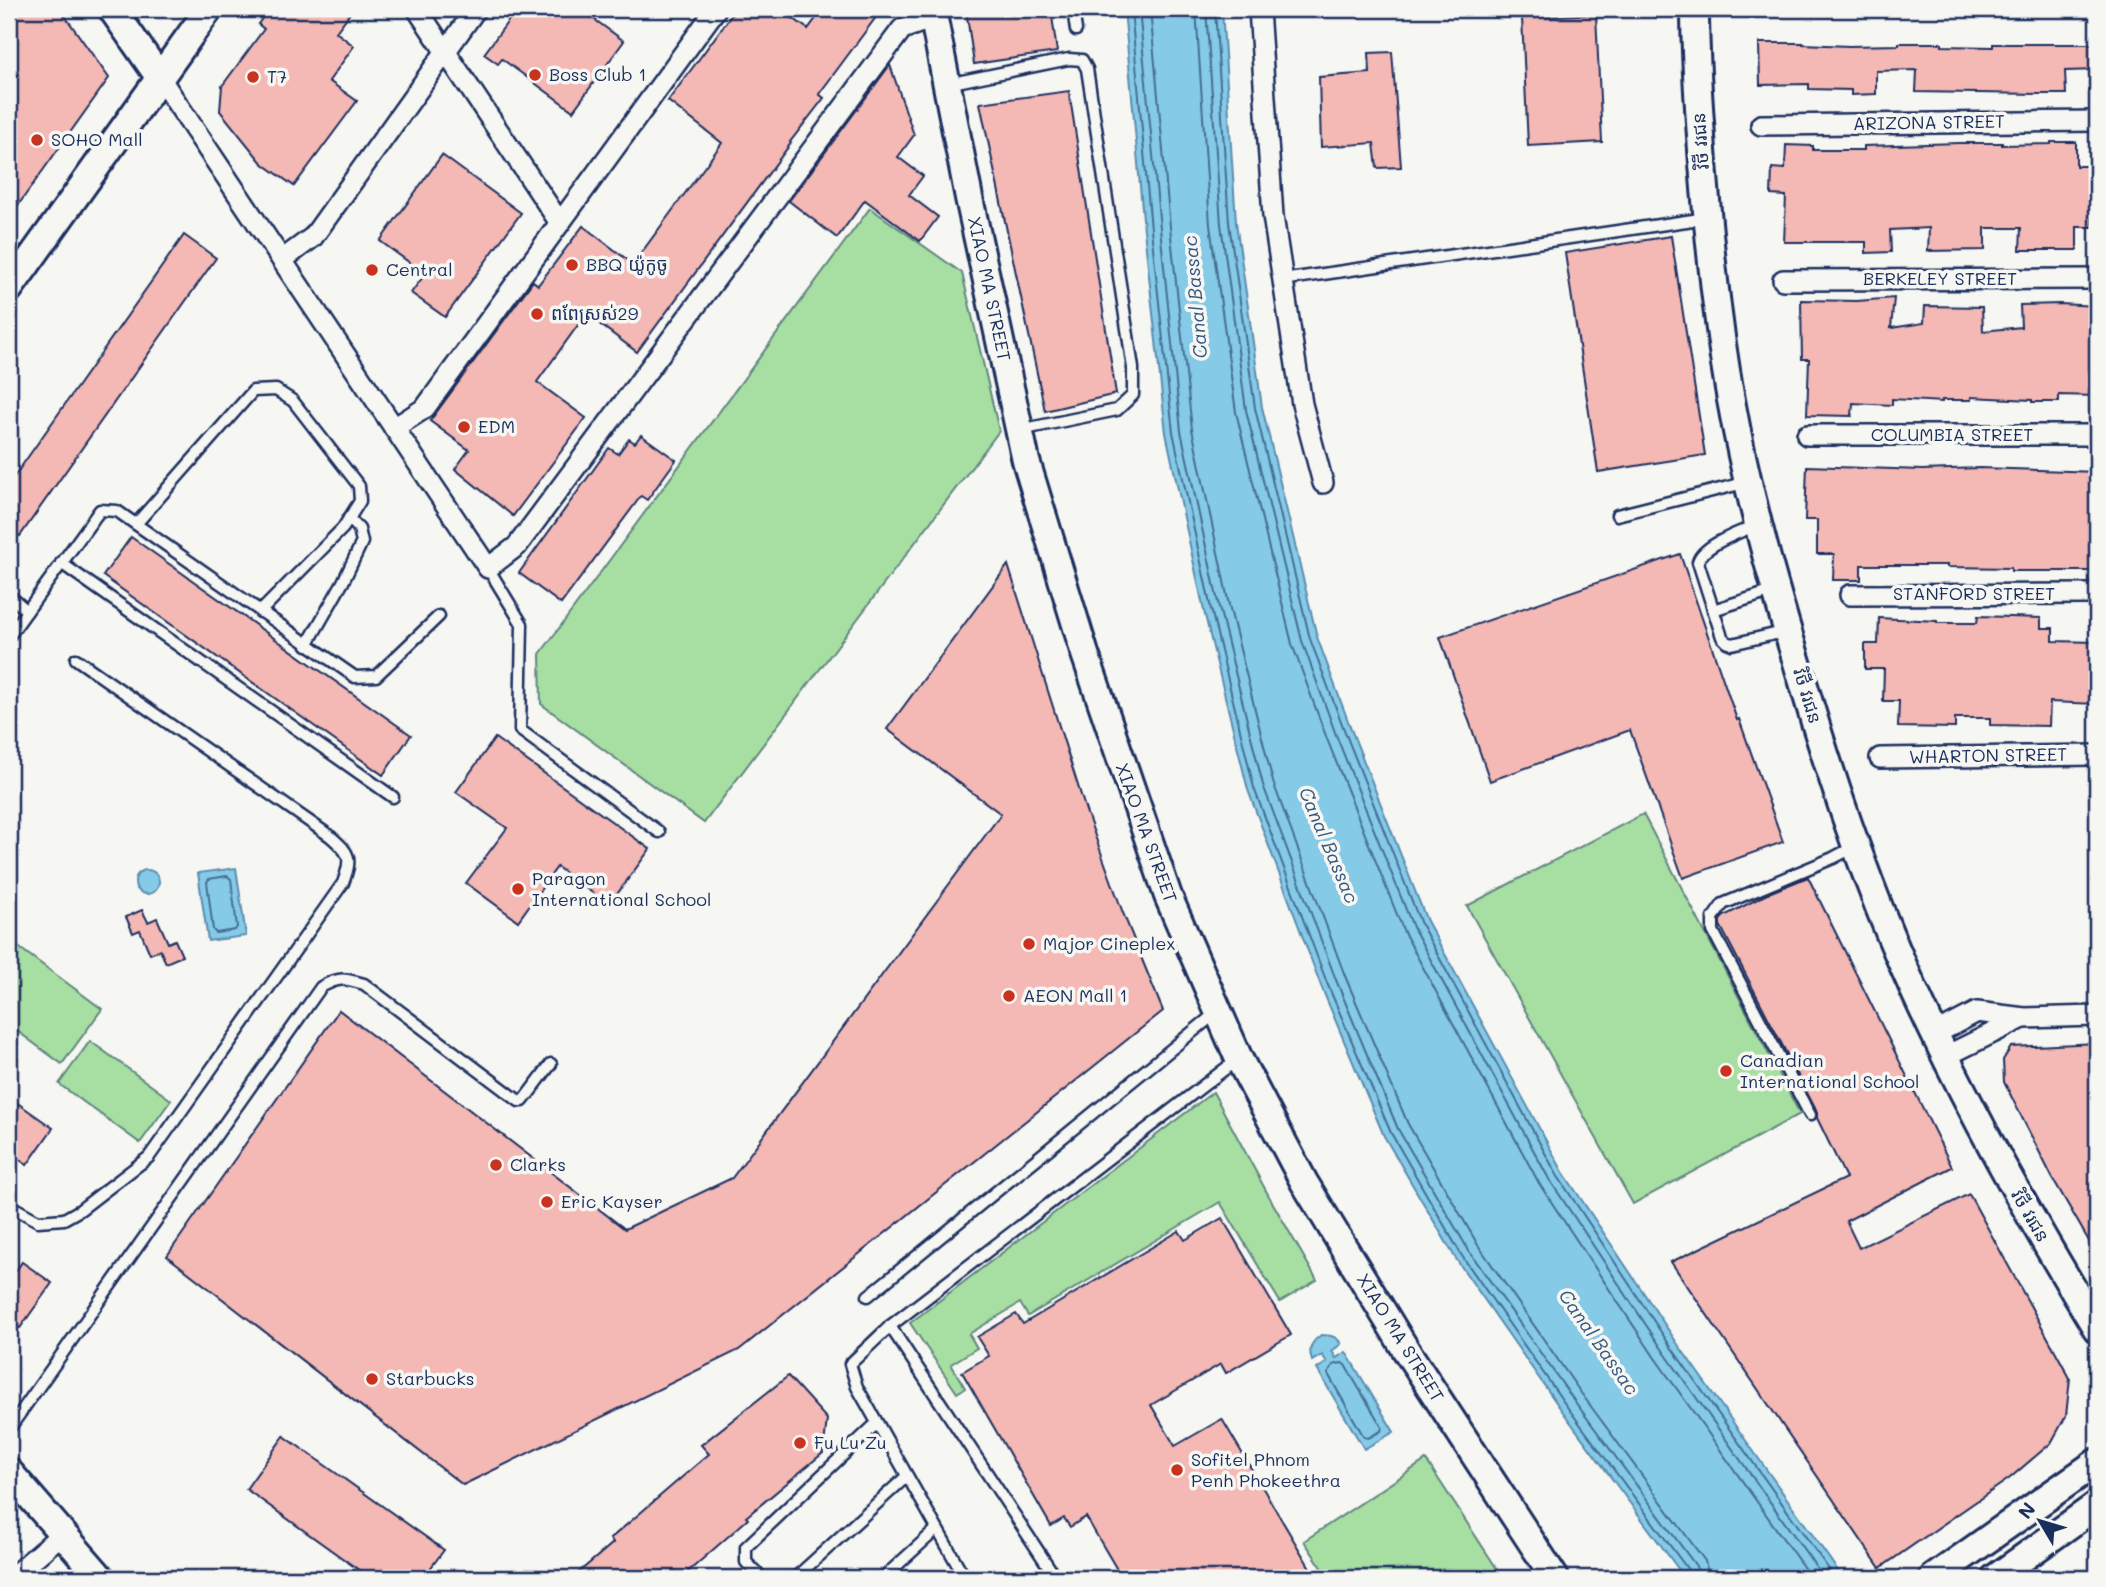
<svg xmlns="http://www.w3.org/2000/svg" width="2106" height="1587" viewBox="0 0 2106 1587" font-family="Mali,'Noto Sans Khmer',sans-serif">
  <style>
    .green { fill: #a7dea2; stroke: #618680; stroke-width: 2 }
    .water { fill: #85cae7; stroke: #5b8cb0; stroke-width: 2 }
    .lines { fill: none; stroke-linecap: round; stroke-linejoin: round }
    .shore { stroke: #456d95; stroke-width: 2 }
    .building { fill: #f4b8b5; stroke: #1b2f5e; stroke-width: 2 }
    .lane-casing { stroke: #1b2f5e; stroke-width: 15 }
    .street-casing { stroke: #1b2f5e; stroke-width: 24 }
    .secondary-casing { stroke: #1b2f5e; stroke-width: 32 }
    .lane { stroke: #f6f6f2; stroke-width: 10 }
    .street { stroke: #f6f6f2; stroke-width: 19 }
    .secondary { stroke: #f6f6f2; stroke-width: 26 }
    .poi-dot { fill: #c8321e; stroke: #f6f6f2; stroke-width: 2.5 }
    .labels { text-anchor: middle; stroke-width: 7; stroke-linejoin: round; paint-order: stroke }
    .poi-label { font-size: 18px; fill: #1b2f5e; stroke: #f6f6f2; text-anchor: start }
    .street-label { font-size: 18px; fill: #1b2f5e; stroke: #f6f6f2 }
    .water-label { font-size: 19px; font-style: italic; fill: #365680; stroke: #f6f6f2 }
  </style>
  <rect width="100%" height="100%" fill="#f6f6f2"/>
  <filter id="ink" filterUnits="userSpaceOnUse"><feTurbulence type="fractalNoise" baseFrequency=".0143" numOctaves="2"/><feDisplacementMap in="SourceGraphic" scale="14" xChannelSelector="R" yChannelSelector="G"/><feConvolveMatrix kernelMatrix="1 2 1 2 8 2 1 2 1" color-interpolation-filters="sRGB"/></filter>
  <g filter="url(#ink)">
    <!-- green -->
    <g class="green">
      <polygon points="870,208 962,273 999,431 704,823 541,704 540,654"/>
      <polygon points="1643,814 1800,1114 1633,1204 1467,906"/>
      <polygon points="9,940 102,1009 62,1064 9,1025"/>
      <polygon points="90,1041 171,1100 140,1143 59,1084"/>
      <polygon points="1213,1092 1271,1200 1317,1280 1280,1302 1220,1202 1028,1316 1020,1303 969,1334 977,1348 951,1364 965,1388 957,1393 910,1323"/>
      <polygon points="1426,1460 1503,1578 1329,1578 1304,1541"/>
    </g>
    <!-- water -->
    <g class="water">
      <polygon points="1124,9 1222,9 1236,222 1262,407 1317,637 1351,729 1427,921 1563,1172 1677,1343 1843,1578 1685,1578 1560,1408 1456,1259 1384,1136 1321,986 1248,790 1204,611 1166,433 1144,230"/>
      <polygon points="236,868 246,936 208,941 198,873"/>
      <circle cx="147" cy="882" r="12"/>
      <path d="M 1321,1335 C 1329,1335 1337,1336 1341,1344 L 1332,1351 L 1336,1358 L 1346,1352 L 1394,1432 L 1364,1449 L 1317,1369 L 1327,1362 L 1322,1355 L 1312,1361 C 1308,1349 1311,1342 1321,1335 Z"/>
    </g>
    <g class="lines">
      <!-- shore -->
      <g class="shore">
        <polyline points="1131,9 1151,229 1173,432 1211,609 1254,788 1327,983 1391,1133 1462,1256 1565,1404 1689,1571 1690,1578"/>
        <polyline points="1139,9 1160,228 1181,431 1219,607 1263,785 1336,980 1398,1129 1469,1251 1573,1399 1696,1566 1699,1578"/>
        <polyline points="1150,9 1170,227 1192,429 1229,605 1273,782 1345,976 1408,1124 1478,1245 1581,1393 1705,1561 1709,1578"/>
        <polyline points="1196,9 1210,225 1236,412 1292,644 1327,739 1404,932 1540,1185 1655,1358 1811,1578"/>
        <polyline points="1206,9 1221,224 1246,410 1302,641 1336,735 1413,927 1549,1179 1664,1352 1824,1578"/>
        <polyline points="1215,9 1229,223 1255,408 1310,639 1345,732 1421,924 1557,1175 1671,1347 1835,1578"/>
        <polygon points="227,876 231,879 237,927 235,930 216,933 213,930 207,882 209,879"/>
        <polygon points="1342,1363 1345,1365 1382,1427 1381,1431 1368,1438 1364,1437 1328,1374 1333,1365"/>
      </g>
    </g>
    <!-- building -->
    <g class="building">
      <polygon points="9,9 60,9 109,78 9,218"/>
      <polygon points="269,9 353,9 336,32 354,46 329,81 357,101 294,186 262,163 220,111 222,86 264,29 258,24"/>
      <polygon points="517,9 580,9 624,41 573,111 502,59 498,64 484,54"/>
      <polygon points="736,9 780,9 808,29 823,9 882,9 819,94 824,98 790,142 791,143 637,352 586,314 537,382 586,418 513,516 455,469 469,450 430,421 533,281 538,285 583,226 633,264 722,143 668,101"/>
      <polygon points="966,9 1051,9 1057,52 974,64"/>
      <polygon points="1596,14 1602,142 1528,146 1522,18"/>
      <polygon points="1759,43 1803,43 1803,44 1849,46 1899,45 1899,43 1942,43 1942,46 1993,47 1993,44 2097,44 2097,70 2065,71 2066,94 2039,94 1916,92 1917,70 1876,71 1876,94 1851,95 1851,90 1809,89 1809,84 1760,85"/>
      <polygon points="1392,52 1401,167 1377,168 1374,143 1321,147 1319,77 1370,73 1369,53"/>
      <polygon points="890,65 914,135 898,157 923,176 909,195 938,217 920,241 865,200 837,238 789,201"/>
      <polygon points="1069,91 1116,394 1045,411 980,103"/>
      <polygon points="2051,142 2076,142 2076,166 2092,166 2092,168 2097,168 2097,194 2092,194 2092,227 2077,227 2077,250 2020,250 2021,228 1985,228 1985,250 1928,251 1929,228 1890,230 1891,252 1866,253 1866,242 1784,242 1786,196 1771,195 1772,168 1785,169 1786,145 1813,146 1813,150 1864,150 1864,146 1959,143 2002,143 2002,145 2051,144"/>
      <polygon points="442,155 521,213 445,317 411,293 425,274 380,241"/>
      <polygon points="184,235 216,258 20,536 9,528 9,484"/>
      <polygon points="1671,236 1705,455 1598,472 1565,253"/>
      <polygon points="1894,298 1891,328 1924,323 1925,306 1982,307 1983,331 2021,327 2020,305 2060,304 2097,306 2097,396 2059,395 2059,402 2032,402 2032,400 1971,397 1971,400 1942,400 1942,402 1892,399 1892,405 1853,403 1852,416 1807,415 1809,359 1802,359 1801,300 1857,301"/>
      <polygon points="641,435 676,460 647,500 641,496 561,604 519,573 609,448 618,454 629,439 635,443"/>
      <polygon points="1807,466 1922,470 1980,468 2097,472 2097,571 2011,571 2011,568 1947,567 1947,565 1861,565 1861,580 1833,580 1834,554 1817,554 1817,520 1805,520"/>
      <polygon points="131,537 411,735 383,775 103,576"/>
      <polygon points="1680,554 1737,720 1739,719 1783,842 1683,878 1630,730 1490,781 1440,637"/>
      <polygon points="1008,565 1086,811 1123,913 1163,1011 739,1350 463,1485 167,1256 339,1010 625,1229 732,1178 1001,814 887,729"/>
      <polygon points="1978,616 2041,618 2041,628 2053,628 2053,641 2097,642 2097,704 2050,702 2049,726 1990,725 1990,718 1955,718 1955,728 1898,727 1899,701 1883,701 1884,669 1865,669 1865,644 1878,644 1879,618 1937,621 1937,623 1977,623"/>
      <polygon points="495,738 650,849 609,905 557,867 518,921 466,883 507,828 456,792"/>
      <polygon points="1808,877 1952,1167 1846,1221 1859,1248 1969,1194 2070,1378 2066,1416 2051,1443 2010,1478 1880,1568 1671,1262 1846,1178 1817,1118 1817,1112 1720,925 1720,920 1724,916 1771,892"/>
      <polygon points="142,910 148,922 157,918 168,943 175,940 182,956 166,963 160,950 150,954 140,930 133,933 126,917"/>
      <polygon points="2097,1043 2097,1255 2052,1177 2004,1082 2003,1060 2011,1047"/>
      <polygon points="9,1097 53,1128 27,1165 9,1152"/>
      <polygon points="1222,1218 1291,1335 1226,1373 1221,1364 1151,1405 1175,1446 1222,1419 1316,1578 1122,1578 1086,1517 1070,1527 1064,1518 1051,1526 962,1372 989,1356 977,1337 1016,1314 1023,1324 1179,1231 1185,1240"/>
      <polygon points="22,1262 52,1283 20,1328 9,1320 9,1281"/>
      <polygon points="788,1376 827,1419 823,1453 746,1517 748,1519 681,1578 572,1578 613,1543 610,1539 709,1454 701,1445"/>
      <polygon points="284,1436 444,1550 423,1578 370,1578 246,1489"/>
    </g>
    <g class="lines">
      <!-- lane casing -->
      <g class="lane-casing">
        <g id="lane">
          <polyline points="1073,9 1076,30"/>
          <polyline points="947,84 1069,59 1082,60 1087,69 1133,368 1133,395 1117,410 1020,430"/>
          <polyline points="1282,280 1707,218"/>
          <polyline points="1617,515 1748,482"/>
          <polyline points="136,524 253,391 276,390 293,401 359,486 360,501 343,528 260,612"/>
          <path d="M 1756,525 C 1741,532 1702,545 1698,562 L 1722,637 L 1727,642 L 1732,644 L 1787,631"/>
          <polyline points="61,563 393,797"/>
          <polyline points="488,568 522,624 520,730 659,832"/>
          <polyline points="9,595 27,611"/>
          <polyline points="1713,610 1773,591"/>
          <polyline points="9,636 100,510 117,511 355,677 376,676 439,616"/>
          <polyline points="307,645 343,582 362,542 359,529 349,518"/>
          <polyline points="1810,1115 1713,931 1713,918 1723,904 1833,858 1854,847"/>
          <path d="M 9,1205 L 38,1221 L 64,1219 L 80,1210 L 149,1157 L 343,883 C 352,858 351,854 330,836 L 76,659"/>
          <polyline points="868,1296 1217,1012"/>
          <polyline points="890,1326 1056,1578"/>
          <path d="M 9,1429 L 321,987 C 339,977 344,978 364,984 L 519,1101 L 523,1101 L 551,1064"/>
          <polyline points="762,1578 746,1562 746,1547 877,1423"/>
          <polyline points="795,1578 907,1476"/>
          <polyline points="883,1578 937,1529"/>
          <polyline points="965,1578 857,1387 850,1364 890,1326 1238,1059"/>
        </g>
      </g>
      <!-- street casing -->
      <g class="street-casing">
        <g id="street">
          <polyline points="417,9 560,223"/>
          <polyline points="1259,9 1273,216 1302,404 1323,483"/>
          <polyline points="160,78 488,568 517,546 902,29 933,18"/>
          <polyline points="1761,125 2097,121"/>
          <polyline points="282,260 313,237 476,9"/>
          <polyline points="1783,280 2097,279"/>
          <polyline points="394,428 425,408 716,9"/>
          <polyline points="1807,435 2097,435"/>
          <polyline points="1850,595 2097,594"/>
          <polyline points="1880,758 2097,755"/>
          <polyline points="1935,1034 1977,1012 2024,1018 2097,1016"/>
          <polyline points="1946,1056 2023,1018"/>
          <polyline points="11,1578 63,1533"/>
        </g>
      </g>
      <!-- secondary casing -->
      <g class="secondary-casing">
        <g id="secondary">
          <polyline points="112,9 160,78"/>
          <polyline points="932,9 969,198 1026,461 1085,654 1168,896 1239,1059 1304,1182 1406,1350 1555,1578"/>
          <path d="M 1695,9 C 1695,60 1699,112 1703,163 C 1709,242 1717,322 1731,400 C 1748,495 1774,587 1802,679 C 1833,785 1868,889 1914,990 C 1967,1107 2030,1219 2097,1329"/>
          <polyline points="9,289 209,9"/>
          <polyline points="9,1472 101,1578"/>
          <polyline points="1933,1578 2097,1462"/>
          <polyline points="1995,1578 2097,1505"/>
        </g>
      </g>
      <!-- lane -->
      <use href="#lane" class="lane"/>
      <!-- street -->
      <use href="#street" class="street"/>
      <!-- secondary -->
      <use href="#secondary" class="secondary"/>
    </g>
  </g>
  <!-- markers -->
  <g class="poi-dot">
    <circle cx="535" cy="75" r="7"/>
    <circle cx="253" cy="77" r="7"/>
    <circle cx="37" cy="140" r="7"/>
    <circle cx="572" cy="265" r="7"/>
    <circle cx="372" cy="270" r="7"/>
    <circle cx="537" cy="314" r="7"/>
    <circle cx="464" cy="427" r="7"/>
    <circle cx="518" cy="889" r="7"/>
    <circle cx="1029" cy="944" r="7"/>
    <circle cx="1009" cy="996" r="7"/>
    <circle cx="1726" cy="1071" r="7"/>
    <circle cx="496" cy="1165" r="7"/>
    <circle cx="547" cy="1202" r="7"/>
    <circle cx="372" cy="1379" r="7"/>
    <circle cx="800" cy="1443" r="7"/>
    <circle cx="1177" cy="1470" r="7"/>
  </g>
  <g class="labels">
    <!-- poi labels -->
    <g class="poi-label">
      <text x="549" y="81">Boss Club 1</text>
      <text x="267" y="83">T7</text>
      <text x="51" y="146">SOHO Mall</text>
      <text x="586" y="271">BBQ យ៉ូកូចូ</text>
      <text x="386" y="276">Central</text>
      <text x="551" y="320">ពពែស្រស់29</text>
      <text x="478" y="433">EDM</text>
      <text x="532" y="885">Paragon<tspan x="532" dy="21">International School</tspan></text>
      <text x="1043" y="950">Major Cineplex</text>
      <text x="1023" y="1002">AEON Mall 1</text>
      <text x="1740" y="1067">Canadian<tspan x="1740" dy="21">International School</tspan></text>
      <text x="510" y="1171">Clarks</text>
      <text x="561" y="1208">Eric Kayser</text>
      <text x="386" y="1385">Starbucks</text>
      <text x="814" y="1449">Fu Lu Zu</text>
      <text x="1191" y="1466">Sofitel Phnom<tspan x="1191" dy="21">Penh Phokeethra</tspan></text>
    </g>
    <!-- street labels -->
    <g class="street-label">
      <text transform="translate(1929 123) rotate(-1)" y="6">ARIZONA STREET</text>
      <text transform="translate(1701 141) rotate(-94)" y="6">វិថី វរជន</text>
      <text x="1940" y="285">BERKELEY STREET</text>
      <text transform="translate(989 289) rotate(78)" y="6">XIAO MA STREET</text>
      <text x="1952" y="441">COLUMBIA STREET</text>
      <text x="1974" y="600">STANFORD STREET</text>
      <text transform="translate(1807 696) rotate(73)" y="6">វិថី វរជន</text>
      <text transform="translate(1988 756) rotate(-1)" y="6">WHARTON STREET</text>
      <text transform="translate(1146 833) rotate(70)" y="6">XIAO MA STREET</text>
      <text transform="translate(2030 1216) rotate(60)" y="6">វិថី វរជន</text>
      <text transform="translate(1400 1338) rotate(58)" y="6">XIAO MA STREET</text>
    </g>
    <!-- water labels -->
    <g class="water-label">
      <text transform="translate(1195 297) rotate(-95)" y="7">Canal Bassac</text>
      <text transform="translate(1329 845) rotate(67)" y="7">Canal Bassac</text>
      <text transform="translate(1599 1342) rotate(55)" y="7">Canal Bassac</text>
    </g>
  </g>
  <!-- margin -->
  <rect width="2106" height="1587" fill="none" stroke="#f6f6f2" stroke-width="35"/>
  <rect x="18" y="18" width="2071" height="1552" fill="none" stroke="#1b2f5e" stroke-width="2.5" filter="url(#ink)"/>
  <!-- north arrow -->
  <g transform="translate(2040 1521) rotate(308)" stroke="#f6f6f2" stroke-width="5" paint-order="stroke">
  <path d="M0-5L12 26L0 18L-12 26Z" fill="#1b2f5e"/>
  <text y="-10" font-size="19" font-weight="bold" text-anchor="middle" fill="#1b2f5e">N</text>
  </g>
</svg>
